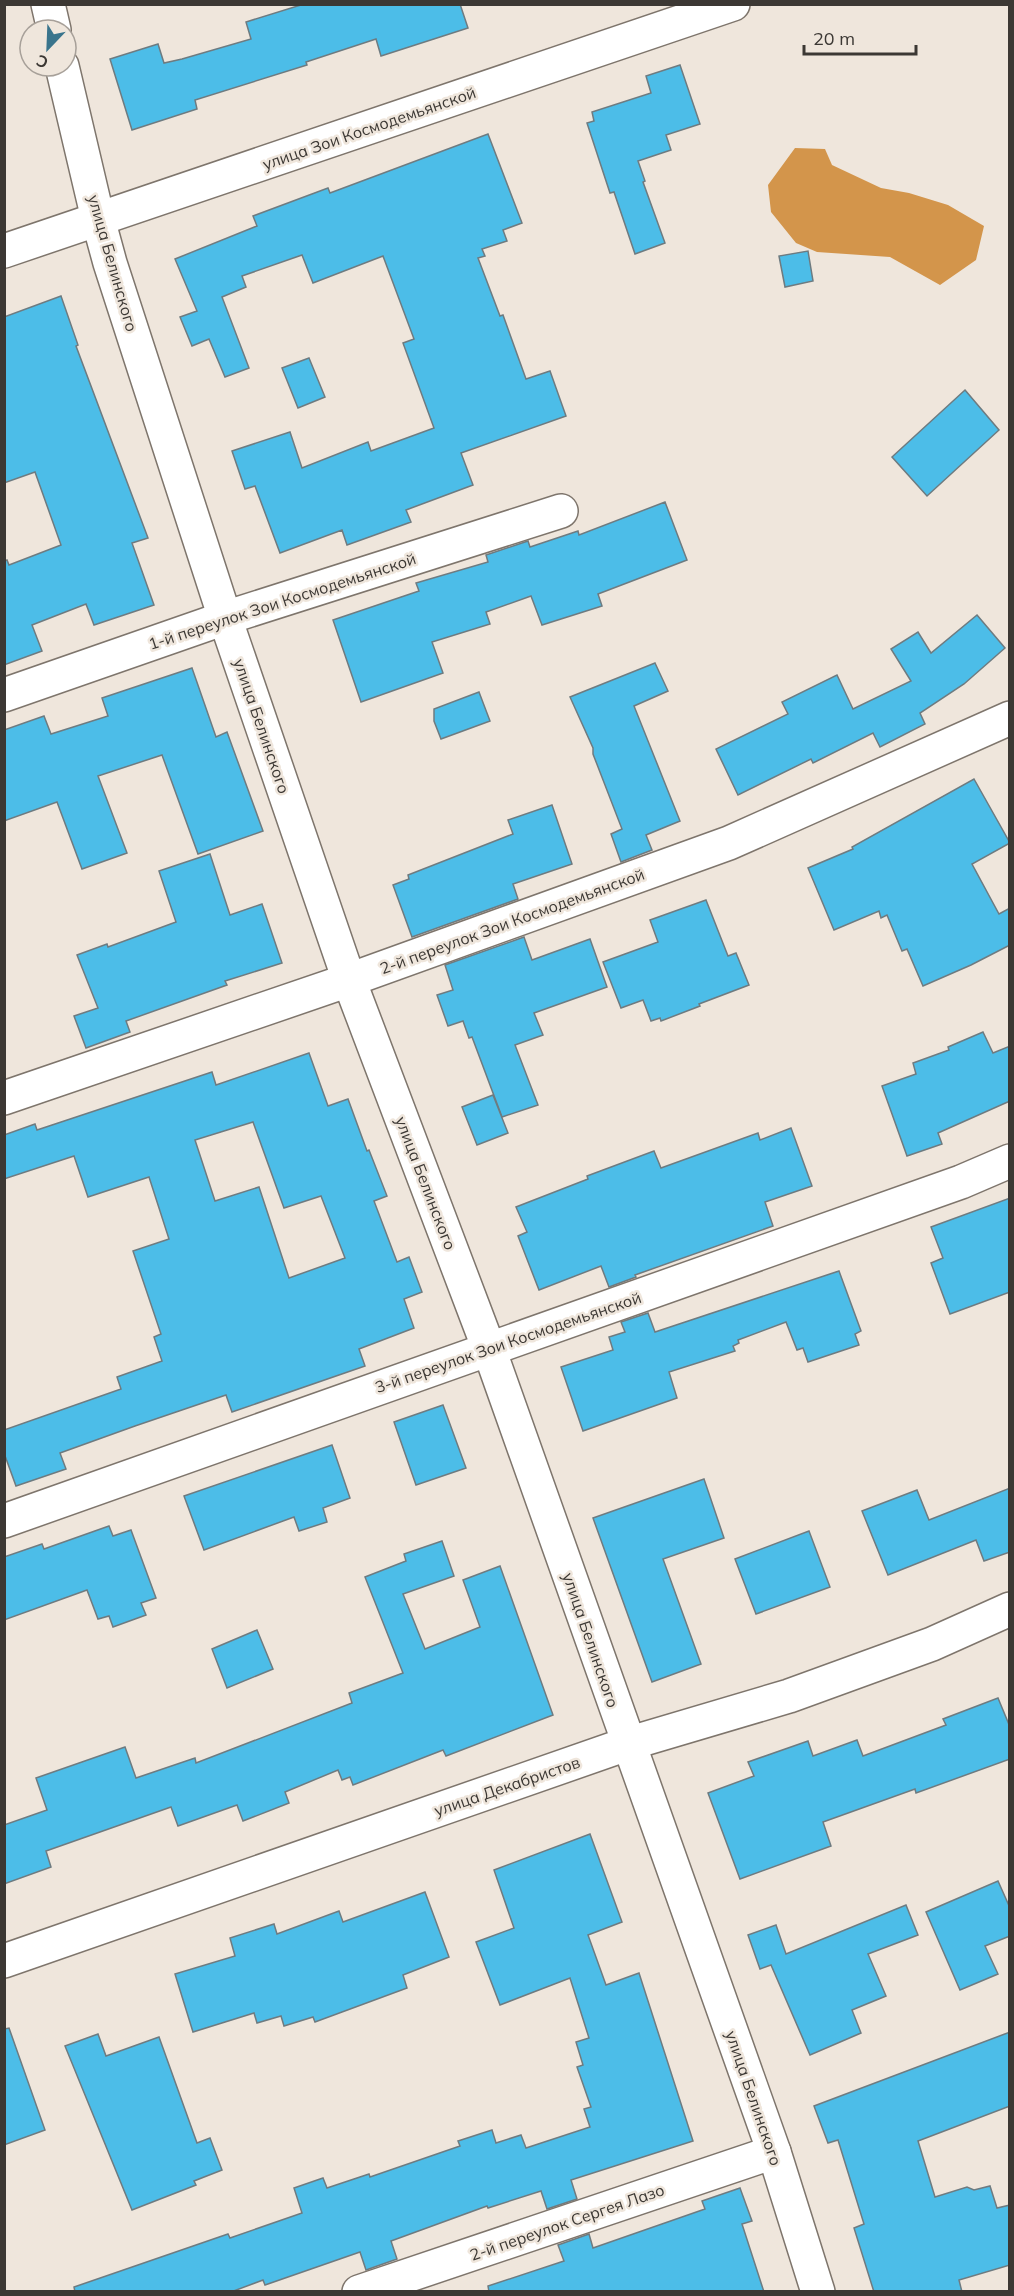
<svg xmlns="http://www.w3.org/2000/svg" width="1014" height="2296" viewBox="0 0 1014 2296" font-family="Mulish,sans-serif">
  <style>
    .forest { fill: #d3954b }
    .building { fill: #4cbde8; stroke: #6e7b80; stroke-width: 1.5; fill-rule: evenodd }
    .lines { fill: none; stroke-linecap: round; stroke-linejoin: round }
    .minor-casing { stroke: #7e756c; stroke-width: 36 }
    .minor { stroke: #fff; stroke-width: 33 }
    .labels { text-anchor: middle; stroke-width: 5; stroke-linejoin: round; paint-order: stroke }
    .street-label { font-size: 16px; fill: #3c3834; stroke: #efe6dc }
  </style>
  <rect width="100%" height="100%" fill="#efe6dc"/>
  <!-- forest -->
  <polygon class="forest" points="795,148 825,149 832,165 881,188 909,193 948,205 984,226 976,260 940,285 890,257 817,252 796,243 771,212 768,185"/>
  <!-- building -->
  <g class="building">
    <polygon points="304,4 460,4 468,28 381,56 376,39 306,62 307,65 195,100 197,109 132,130 110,59 158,44 164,63 182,59 251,39 246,22"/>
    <polygon points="680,65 700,124 666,135 671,150 638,161 645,181 643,182 665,243 635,254 614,192 610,193 587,123 594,121 592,112 651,93 646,76"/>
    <polygon points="488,134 522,223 503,230 507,241 482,249 485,256 478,258 500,316 503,315 526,379 550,371 566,416 461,453 473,485 406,510 411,522 347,545 342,530 280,553 255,486 245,489 232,451 290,432 302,468 368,442 371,451 434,428 403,343 414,339 383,256 313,283 302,255 242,276 246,287 222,297 249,368 225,377 209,339 192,346 180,317 197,311 175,259 257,226 253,216 328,188 330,193"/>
    <polygon points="808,251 813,281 785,287 779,256"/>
    <polygon points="61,296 78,345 76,346 148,538 132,543 154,605 94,625 86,604 32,625 42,651 4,665 4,561 7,560 9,565 61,545 35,472 4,483 4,317"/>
    <polygon points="309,358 325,397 298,408 282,368"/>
    <polygon points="965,390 999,430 927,496 892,457"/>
    <polygon points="665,502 687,560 598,594 602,606 542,625 531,596 486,612 490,624 432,642 443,673 361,702 333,620 419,591 416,583 488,562 486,555 528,541 530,547 578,531 579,535"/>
    <polygon points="977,615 1005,648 964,684 920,713 925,724 880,747 873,733 813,763 811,759 738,795 716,749 788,714 782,702 837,675 853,709 911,681 891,649 918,632 931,653"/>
    <polygon points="655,663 668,691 634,706 680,821 646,835 652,850 621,862 611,834 622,829 593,754 593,748 570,697"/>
    <polygon points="192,668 216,737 227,732 263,831 198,854 162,755 98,776 127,853 82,869 57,802 4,821 4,730 44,716 51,734 108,716 102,698"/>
    <polygon points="479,692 490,721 441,739 434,721 434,709"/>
    <polygon points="974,779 1010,843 972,864 999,914 1010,908 1010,945 971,965 923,986 907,949 902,951 887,915 881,918 879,911 834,930 808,868 853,849 852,847"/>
    <polygon points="552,805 572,864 513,884 518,899 412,937 393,885 409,879 408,875 513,834 508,820"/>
    <polygon points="210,854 230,915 262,904 282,963 225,981 227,985 126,1021 130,1032 86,1048 74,1016 98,1008 77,955 107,944 108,947 176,922 159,871"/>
    <polygon points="706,900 728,956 736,953 749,985 699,1004 700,1006 661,1021 660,1018 651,1021 643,1000 621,1008 603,962 658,942 650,920"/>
    <polygon points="524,937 532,960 590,939 607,987 534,1013 543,1035 515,1045 538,1105 502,1117 472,1037 469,1038 463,1021 448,1026 437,995 453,990 445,965"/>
    <polygon points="983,1032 993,1053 1010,1046 1010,1101 938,1133 942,1144 907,1156 882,1086 916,1074 913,1063 949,1050 948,1047"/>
    <path d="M 309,1053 L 328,1106 L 348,1099 L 367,1151 L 369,1150 L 387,1196 L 374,1201 L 397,1262 L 409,1257 L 422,1292 L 404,1299 L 414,1328 L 359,1349 L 365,1366 L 232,1412 L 226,1395 L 135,1426 L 60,1453 L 66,1469 L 16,1486 L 4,1453 L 4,1430 L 121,1389 L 117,1377 L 162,1361 L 154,1337 L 161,1334 L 133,1251 L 169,1239 L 149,1177 L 88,1197 L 74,1156 L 4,1179 L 4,1135 L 35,1124 L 37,1130 L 212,1072 L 216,1085 ZM 253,1122 L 284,1208 L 321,1196 L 345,1258 L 289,1278 L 259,1187 L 215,1201 L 195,1140 Z"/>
    <polygon points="493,1095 508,1133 477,1145 462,1107"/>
    <polygon points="791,1128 812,1186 765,1202 773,1226 635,1275 636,1277 609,1287 601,1266 539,1290 518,1236 527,1232 516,1207 588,1179 587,1176 654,1151 661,1168 758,1133 760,1140"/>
    <polygon points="1010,1198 1010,1292 950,1314 931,1263 943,1258 931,1227"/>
    <polygon points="839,1271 861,1331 855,1334 859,1345 808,1362 803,1348 797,1350 786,1322 738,1340 739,1343 733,1346 735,1351 669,1372 677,1398 583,1431 561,1367 613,1350 609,1337 625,1332 621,1322 648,1313 655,1332"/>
    <polygon points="443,1405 466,1468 416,1485 394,1422"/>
    <polygon points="332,1445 350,1498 323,1508 327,1522 299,1531 294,1517 204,1550 184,1496"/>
    <polygon points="704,1479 724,1538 663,1559 701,1664 652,1682 593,1518"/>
    <polygon points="1010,1488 1010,1552 984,1561 976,1540 888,1575 862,1511 917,1490 929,1520"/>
    <polygon points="109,1526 113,1536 131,1530 156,1598 141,1603 146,1615 113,1627 109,1616 98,1619 87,1590 4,1620 4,1557 42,1544 44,1549"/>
    <polygon points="809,1531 830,1587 756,1614 735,1559"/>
    <polygon points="442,1541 454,1576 403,1594 425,1649 480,1627 463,1580 500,1566 553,1715 446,1756 443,1750 353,1785 350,1777 342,1780 338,1770 285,1792 289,1803 243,1821 237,1805 178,1826 171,1807 46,1851 51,1867 4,1884 4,1825 47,1810 36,1778 125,1747 136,1778 195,1758 196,1763 352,1703 349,1693 403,1673 365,1577 406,1561 404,1554"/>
    <polygon points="257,1630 273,1669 227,1688 212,1649"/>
    <polygon points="998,1698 1010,1727 1010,1759 916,1793 915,1789 823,1822 831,1846 740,1879 708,1793 754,1776 748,1762 808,1741 813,1756 857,1740 863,1756 946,1725 943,1719"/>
    <polygon points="590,1834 622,1922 588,1935 606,1985 639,1973 693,2141 571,2180 577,2199 547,2209 541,2191 488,2208 487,2206 391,2241 397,2259 366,2270 360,2252 265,2285 263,2280 231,2292 75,2292 74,2287 228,2234 230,2238 302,2213 294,2188 323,2178 327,2188 369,2174 370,2177 460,2146 458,2141 492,2130 496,2143 521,2135 526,2148 590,2127 584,2109 591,2107 577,2067 583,2065 576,2042 589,2038 570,1978 500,2005 476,1942 514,1928 494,1870"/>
    <polygon points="998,1881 1010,1908 1010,1936 985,1946 998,1974 960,1990 926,1912"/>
    <polygon points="425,1892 449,1957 403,1975 407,1988 315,2022 313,2017 284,2026 281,2016 257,2023 254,2013 193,2032 175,1974 235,1956 230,1938 274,1924 277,1934 339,1911 343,1922"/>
    <polygon points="906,1905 918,1935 868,1954 886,1996 852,2010 861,2033 810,2055 771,1965 760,1969 748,1935 776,1925 786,1954"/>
    <polygon points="9,2028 45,2130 4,2145 4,2029"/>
    <polygon points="1010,2032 1010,2106 918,2141 935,2197 967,2187 974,2190 990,2186 997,2208 1010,2205 1010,2265 959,2280 962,2292 874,2292 854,2228 864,2224 838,2140 828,2143 814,2106"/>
    <polygon points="98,2034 106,2056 159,2037 197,2143 210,2138 222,2170 194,2181 196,2185 132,2210 65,2046"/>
    <polygon points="740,2188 752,2221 742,2224 764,2292 489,2292 488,2286 564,2261 558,2245 589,2234 593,2248 705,2209 702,2201"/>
  </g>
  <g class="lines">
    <!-- minor casing -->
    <g class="minor-casing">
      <g id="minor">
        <polyline points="48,4 54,30"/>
        <polyline points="62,66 98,219 110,263 225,618 349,980 489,1349 774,2152 818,2292"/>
        <polyline points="4,251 733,4"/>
        <polyline points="4,695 225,618 561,511"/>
        <polyline points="4,1098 349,980 729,843 1010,718"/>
        <polyline points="4,1521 961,1182 1010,1161"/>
        <polyline points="4,1961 627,1744 789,1696 932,1644 1010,1609"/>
        <polyline points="359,2292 774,2152"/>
      </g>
    </g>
    <!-- minor -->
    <use href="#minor" class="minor"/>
  </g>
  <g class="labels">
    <!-- street labels -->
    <g class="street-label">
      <text transform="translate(369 128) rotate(-19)" y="6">улица Зои Космодемьянской</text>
      <text transform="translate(113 263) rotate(74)" y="6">улица Белинского</text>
      <text transform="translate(282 601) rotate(-18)" y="6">1-й переулок Зои Космодемьянской</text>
      <text transform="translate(262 726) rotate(71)" y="6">улица Белинского</text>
      <text transform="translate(512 921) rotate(-20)" y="6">2-й переулок Зои Космодемьянской</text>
      <text transform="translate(426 1183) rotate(69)" y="6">улица Белинского</text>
      <text transform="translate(508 1342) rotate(-19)" y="6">3-й переулок Зои Космодемьянской</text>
      <text transform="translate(591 1640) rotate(71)" y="6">улица Белинского</text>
      <text transform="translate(507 1786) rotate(-19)" y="6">улица Декабристов</text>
      <text transform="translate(754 2098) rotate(71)" y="6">улица Белинского</text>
      <text transform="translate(567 2222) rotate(-19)" y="6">2-й переулок Сергея Лазо</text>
    </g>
  </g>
  <!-- border -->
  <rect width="1014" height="2296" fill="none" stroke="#3c3834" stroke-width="12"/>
  <!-- north arrow -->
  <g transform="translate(48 48) rotate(203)"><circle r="28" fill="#efe6dc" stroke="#a7a099" stroke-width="1.5"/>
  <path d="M0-4.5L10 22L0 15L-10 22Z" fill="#39748c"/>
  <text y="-9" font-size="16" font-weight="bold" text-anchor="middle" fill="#3c3834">С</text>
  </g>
  <!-- scale -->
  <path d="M804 45v9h112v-9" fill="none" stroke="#3c3834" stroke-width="3"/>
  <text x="813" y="45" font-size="18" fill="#3c3834" stroke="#efe6dc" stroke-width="4.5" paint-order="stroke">20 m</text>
</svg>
